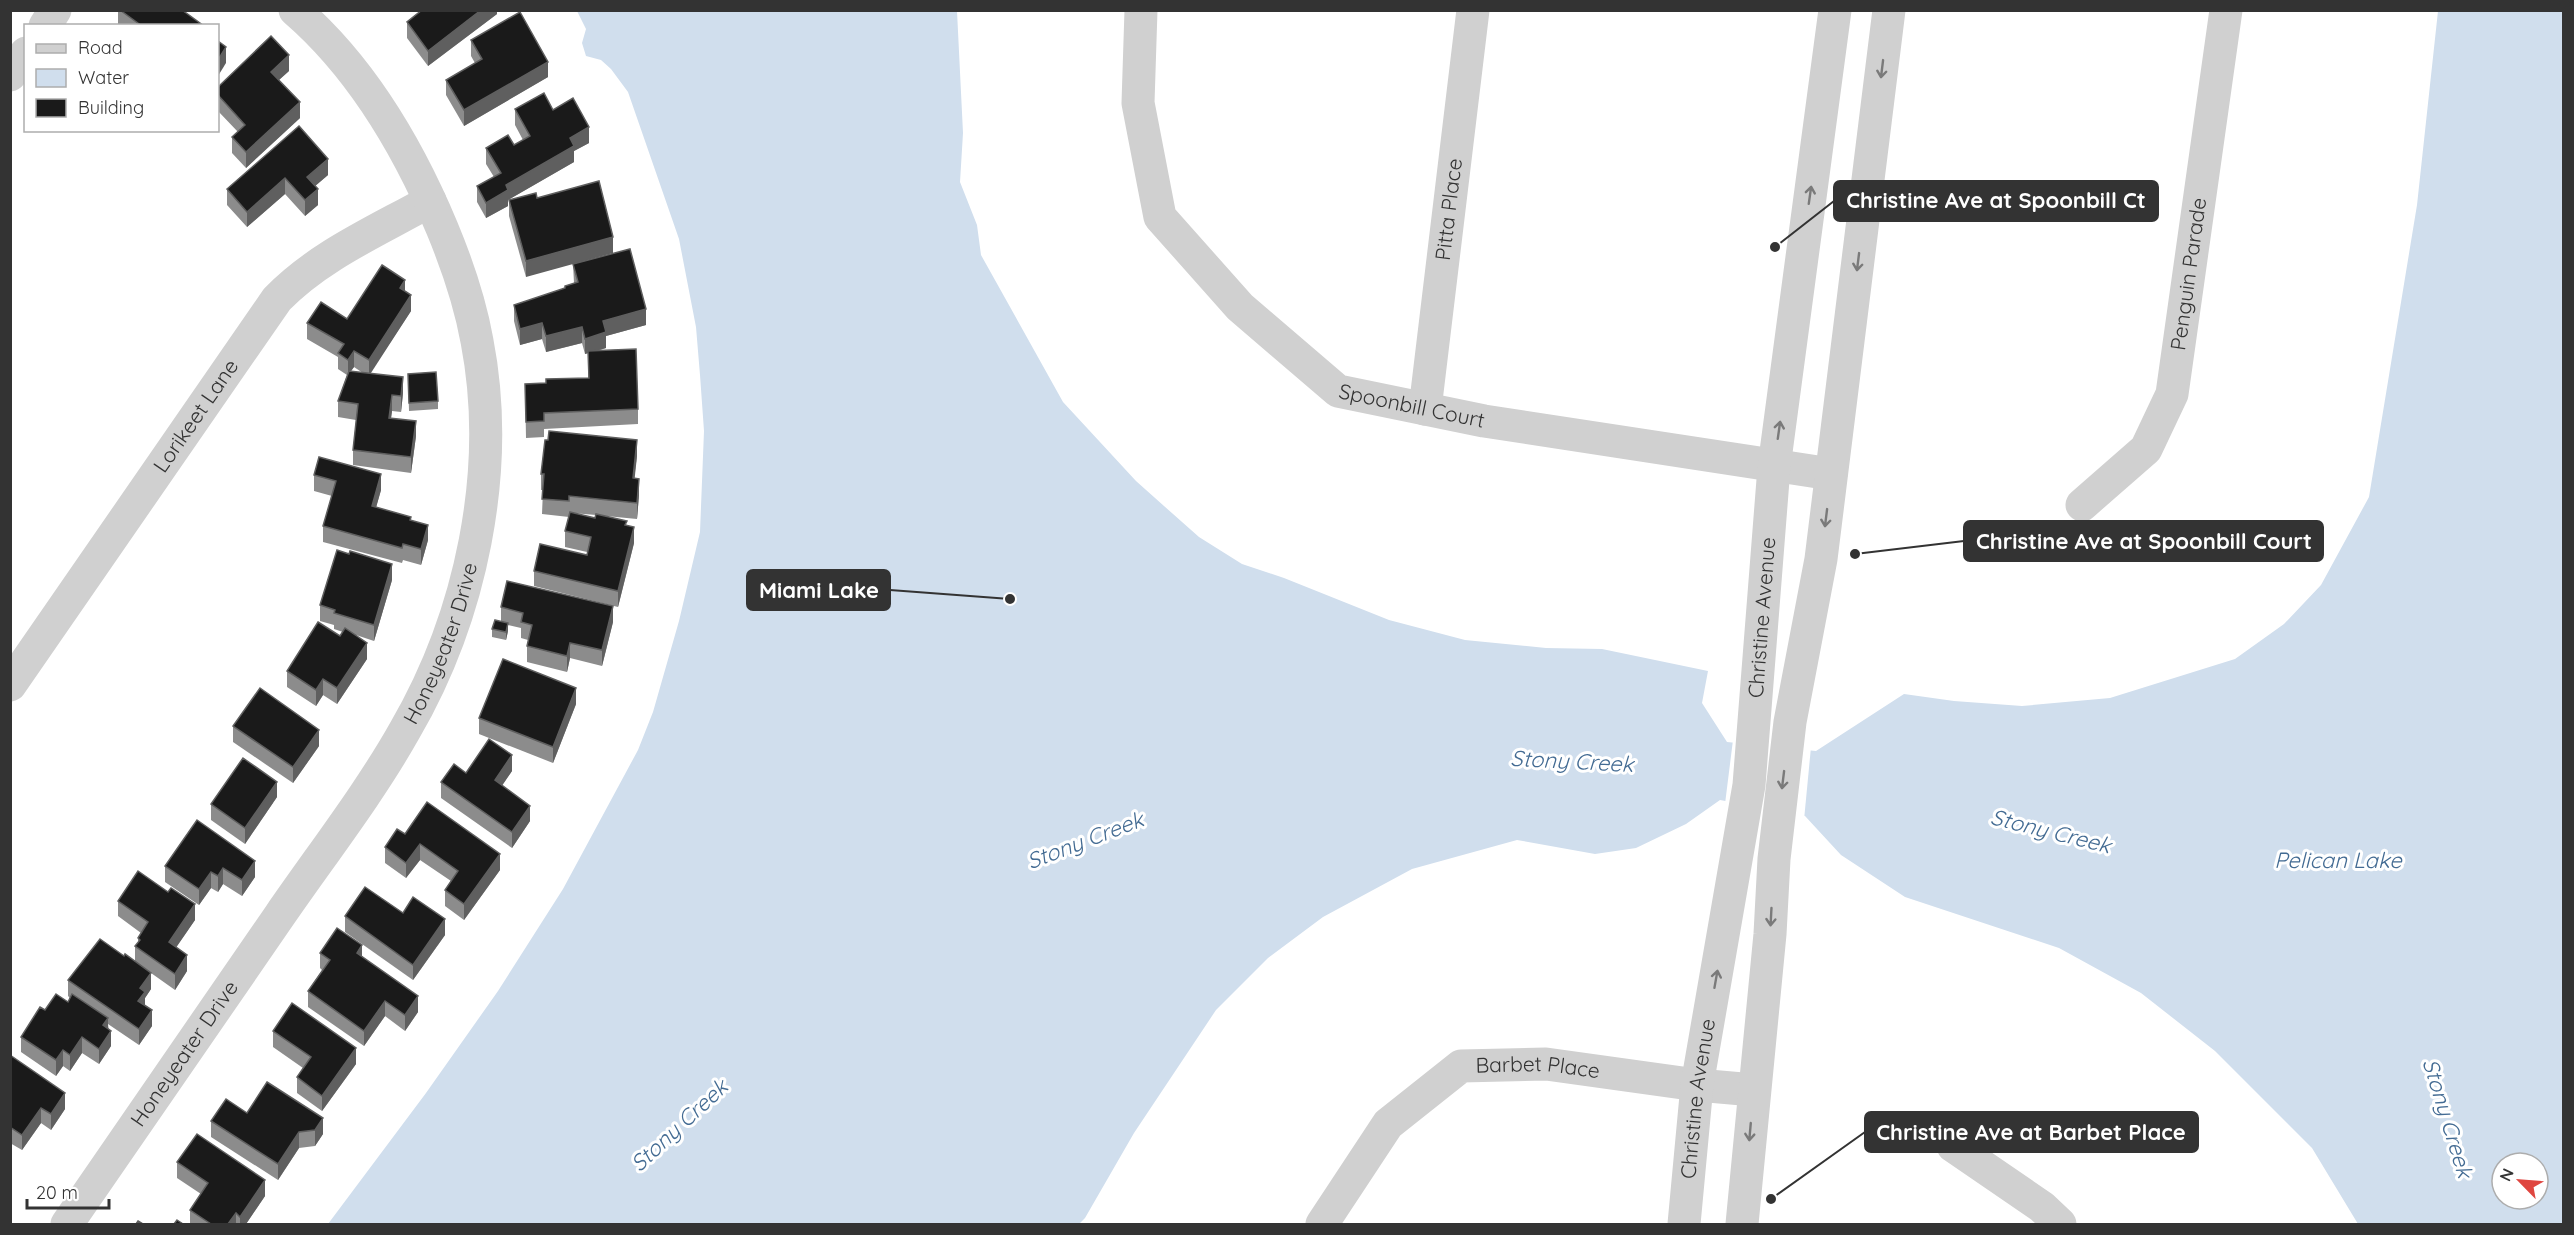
<svg xmlns="http://www.w3.org/2000/svg" width="2574" height="1235" viewBox="0 0 2574 1235" font-family="Quicksand,sans-serif">
  <style>
    .water { fill: #d0deed; fill-rule: evenodd }
    .pier { fill: #fff }
    .lines { fill: none; stroke-linecap: round; stroke-linejoin: round }
    .minor { stroke: #d0d0d0; stroke-width: 33 }
    .wall { fill: #8c8c8c; fill-rule: evenodd }
    .shaded-wall { fill: #5f5f5f }
    .building { fill: #1a1a1a; stroke: #5f5f5f; stroke-width: 1.5 }
    .oneway { stroke: #7a7a7a }
    .labels { text-anchor: middle; stroke-width: 6; stroke-linejoin: round; paint-order: stroke }
    .street-label { font-size: 21px; fill: #333; stroke: #fff }
    .water-label { font-size: 22px; font-style: italic; fill: #436b93; stroke: #fff }
    .leader { fill: none; stroke: #333; stroke-width: 2 }
    .callout-dot { fill: #333; stroke: #fff; stroke-width: 2 }
    .callout { fill: #333; stroke: #333; stroke-width: 2 }
    .callout-label { font-size: 22px; text-anchor: middle; font-weight: bold; fill: #fff }
  </style>
  <rect width="100%" height="100%" fill="#fff"/>
  <!-- water -->
  <path class="water" d="M 577,11 L 957,11 L 963,133 L 960,182 L 977,225 L 981,255 L 1063,402 L 1136,481 L 1164,506 L 1199,537 L 1242,564 L 1284,578 L 1389,620 L 1465,640 L 1546,648 L 1602,649 L 1708,671 L 1702,703 L 1727,742 L 1816,751 L 1904,694 L 1954,701 L 2022,706 L 2110,698 L 2235,659 L 2284,624 L 2321,585 L 2369,497 L 2417,205 L 2438,11 L 2563,11 L 2563,1224 L 2358,1224 L 2312,1148 L 2215,1051 L 2141,993 L 2059,948 L 1905,897 L 1841,855 L 1805,816 L 1720,800 L 1686,824 L 1636,848 L 1595,854 L 1517,840 L 1412,869 L 1323,917 L 1268,958 L 1216,1010 L 1134,1133 L 1085,1218 L 1079,1224 L 328,1224 L 426,1093 L 498,991 L 563,889 L 638,750 L 653,712 L 679,621 L 700,532 L 704,431 L 700,375 L 696,327 L 679,239 L 628,92 L 611,69 L 601,60 L 586,56 L 582,43 L 586,29 ZM 2502,1163 L 2538,1163 L 2538,1199 L 2502,1199 Z"/>
  <!-- pier -->
  <polygon class="pier" points="1733,740 1811,747 1804,820 1725,804"/>
  <g class="lines">
    <!-- minor -->
    <g class="minor">
      <path id="s1" d="M 1141,10 L 1138,103 L 1160,217 L 1240,307 L 1338,391 L 1484,421 L 1831,474"/>
      <polyline points="45,26 55,10"/>
      <polyline points="10,75 26,53"/>
      <path id="s2" d="M 1425,409 L 1473,10"/>
      <path id="s3" d="M 2082,505 L 2146,449 L 2172,394 L 2226,10"/>
      <path id="s4" d="M 10,685 L 277,299 C 320,255 377,231 430,201"/>
      <polyline points="1953,1146 2042,1207 2060,1224"/>
      <path id="s5" d="M 67,1224 C 138,1121 209,1018 280,915 C 322,854 369,794 405,730 C 471,616 502,471 477,341 C 470,302 457,264 442,228 C 408,147 362,68 295,10"/>
      <path id="s6" d="M 1322,1224 L 1388,1124 L 1461,1066 L 1546,1064 L 1697,1085 L 1754,1090"/>
      <path id="s7" d="M 1684,1224 L 1697,1085 L 1749,785 L 1774,467 L 1835,10"/>
      <polyline points="1742,1224 1770,934 1774,859 1790,722 1821,559 1889,10"/>
    </g>
  </g>
  <!-- wall -->
  <g class="wall">
    <polygon points="118,10 182,10 204,26 119,26 118,25"/>
    <polygon points="420,10 497,10 497,14 428,66 407,38 407,22 421,11"/>
    <polygon points="471,40 548,77 464,126 446,95 446,80 475,63 471,56"/>
    <polygon points="289,71 279,80 300,118 246,168 232,153 232,137 238,132 218,111 218,87"/>
    <polygon points="515,109 553,110 589,143 574,151 574,162 508,200 508,206 486,218 477,202 477,186 494,177 486,164 486,148 514,145 523,140 515,125"/>
    <polygon points="299,126 328,175 315,186 318,205 305,216 285,194 247,227 227,205 227,189"/>
    <polygon points="536,193 526,277 509,216 509,200"/>
    <polygon points="573,264 646,325 606,336 606,348 597,351 638,409 638,424 544,429 544,437 526,438 525,384 546,383 588,378 588,353 585,354 582,343 546,352 542,339 520,345 514,321 514,305 565,288 574,283"/>
    <path d="M 405,291 L 411,311 L 370,373 L 403,393 L 401,412 L 392,411 L 391,418 L 416,436 L 411,473 L 353,465 L 353,450 L 356,420 L 338,417 L 338,401 L 347,375 L 338,369 L 338,357 L 307,339 L 307,323 L 347,319 ZM 354,367 L 363,373 L 351,371 Z"/>
    <polygon points="408,374 438,401 438,409 409,411"/>
    <path d="M 637,456 L 634,479 L 639,495 L 637,519 L 606,516 L 627,525 L 634,543 L 618,607 L 534,586 L 534,571 L 587,555 L 587,552 L 565,547 L 565,531 L 569,517 L 542,514 L 543,490 L 541,490 L 541,474 ZM 572,513 L 596,515 L 595,518 Z"/>
    <polygon points="314,475 381,490 376,507 411,520 428,540 421,565 403,560 402,563 323,542 323,526 332,496 314,491"/>
    <polygon points="392,580 374,641 356,635 367,659 337,704 323,695 316,706 287,687 287,671 340,636 343,632 334,629 334,625 320,621 320,605"/>
    <polygon points="501,607 613,622 602,666 570,658 567,672 527,662 527,646 528,640 521,638 521,628 508,625 508,631 506,640 492,637 492,629 501,621"/>
    <polygon points="576,704 553,763 479,734 479,718"/>
    <polygon points="233,726 319,746 293,783 233,742"/>
    <polygon points="512,771 502,785 530,821 512,848 441,798 441,782 466,773"/>
    <polygon points="277,797 245,844 211,820 211,804"/>
    <polygon points="197,820 255,877 242,896 223,884 218,892 211,888 199,905 165,882 165,866"/>
    <polygon points="405,834 500,870 464,920 445,906 445,890 451,881 420,860 406,878 385,863 385,847"/>
    <polygon points="118,901 195,920 176,947 187,971 175,990 151,973 151,989 145,998 145,1005 152,1026 139,1045 108,1024 111,1046 99,1064 82,1053 70,1071 63,1066 56,1076 21,1052 21,1037 45,1010 68,1002 70,998 68,996 68,980 124,956 135,961 135,946 138,943 138,938 141,933 118,916"/>
    <polygon points="403,913 445,935 413,980 345,932 345,916"/>
    <polygon points="320,953 362,956 418,1012 405,1031 385,1016 364,1046 308,1007 308,991 322,970 320,968"/>
    <polygon points="273,1031 356,1064 322,1111 297,1093 297,1077 303,1068 273,1047"/>
    <polygon points="10,1055 65,1109 51,1130 41,1123 22,1150 10,1143"/>
    <polygon points="267,1082 323,1134 315,1146 299,1148 278,1180 211,1137 211,1121 247,1113"/>
    <polygon points="177,1162 265,1196 246,1224 190,1224 190,1210 201,1194 177,1178"/>
  </g>
  <!-- shaded-wall -->
  <g class="shaded-wall">
    <polygon points="481,10 497,10 497,14 428,66 428,51"/>
    <polygon points="226,47 226,63 218,76 218,60"/>
    <polygon points="289,55 289,71 271,87 271,72"/>
    <polygon points="548,62 548,77 464,126 464,110"/>
    <polygon points="300,102 300,118 246,168 246,152"/>
    <polygon points="589,127 589,143 574,151 574,162 508,200 508,206 486,218 486,203 506,185 570,138"/>
    <polygon points="328,159 328,175 307,193 307,177"/>
    <polygon points="285,178 285,194 247,227 247,212"/>
    <polygon points="318,189 318,205 305,216 305,200"/>
    <polygon points="613,237 613,253 526,277 526,261"/>
    <polygon points="405,280 405,296 400,288"/>
    <polygon points="411,295 411,311 369,376 369,360"/>
    <polygon points="646,309 646,325 606,336 606,348 585,354 585,339 603,321"/>
    <polygon points="542,323 542,339 520,345 520,329"/>
    <polygon points="582,327 582,343 546,352 546,336"/>
    <polygon points="354,351 354,367 348,375 348,360"/>
    <polygon points="403,377 403,393 401,412 401,396"/>
    <polygon points="392,395 392,411 389,433 389,418"/>
    <polygon points="416,421 416,436 411,473 411,457"/>
    <polygon points="637,440 637,456 633,494 633,478"/>
    <polygon points="381,474 381,490 372,522 372,506"/>
    <polygon points="639,479 639,495 637,519 637,503"/>
    <polygon points="428,525 428,540 421,565 421,549"/>
    <polygon points="634,527 634,543 618,607 618,591"/>
    <polygon points="392,564 392,580 374,641 374,625"/>
    <polygon points="613,606 613,622 602,666 602,650"/>
    <polygon points="508,623 508,631 506,640 506,632"/>
    <polygon points="367,643 367,659 337,704 337,688"/>
    <polygon points="570,643 570,658 567,672 567,656"/>
    <polygon points="323,679 323,695 316,706 316,690"/>
    <polygon points="576,688 576,704 553,763 553,747"/>
    <polygon points="319,730 319,746 293,783 293,767"/>
    <polygon points="512,755 512,771 495,796 495,780"/>
    <polygon points="277,782 277,797 245,844 245,828"/>
    <polygon points="530,806 530,821 512,848 512,832"/>
    <polygon points="420,844 420,860 406,878 406,863"/>
    <polygon points="500,854 500,870 464,920 464,904"/>
    <polygon points="255,861 255,877 242,896 242,880"/>
    <polygon points="223,868 223,884 218,892 218,876"/>
    <polygon points="211,872 211,888 199,905 199,889"/>
    <polygon points="195,904 195,920 169,958 169,942"/>
    <polygon points="445,919 445,935 413,980 413,965"/>
    <polygon points="362,945 362,961 357,953"/>
    <polygon points="187,955 187,971 175,990 175,974"/>
    <polygon points="151,973 151,989 145,998 145,1007 138,1001 140,988"/>
    <polygon points="418,996 418,1012 405,1031 405,1015"/>
    <polygon points="385,1001 385,1016 364,1046 364,1031"/>
    <polygon points="152,1010 152,1026 139,1045 139,1029"/>
    <polygon points="108,1018 108,1034 103,1025"/>
    <polygon points="111,1031 111,1046 99,1064 99,1049"/>
    <polygon points="82,1037 82,1053 70,1071 70,1055"/>
    <polygon points="356,1048 356,1064 322,1111 322,1096"/>
    <polygon points="63,1050 63,1066 56,1076 56,1060"/>
    <polygon points="65,1093 65,1109 51,1130 51,1114"/>
    <polygon points="41,1108 41,1123 22,1150 22,1135"/>
    <polygon points="323,1118 323,1134 315,1146 315,1130"/>
    <polygon points="299,1132 299,1148 278,1180 278,1164"/>
    <polygon points="265,1180 265,1196 246,1224 240,1224 240,1217"/>
    <polygon points="236,1213 236,1224 228,1224"/>
  </g>
  <!-- building -->
  <g class="building">
    <polygon points="120,10 182,10 204,26 142,26"/>
    <polygon points="422,10 481,10 428,51 407,22"/>
    <polygon points="520,12 548,62 464,110 446,80 482,59 471,40"/>
    <polygon points="271,36 289,55 271,72 300,102 246,152 232,137 245,125 218,95 218,87"/>
    <polygon points="218,41 226,47 218,60"/>
    <polygon points="544,93 553,110 573,98 589,127 570,138 574,146 506,185 508,190 486,203 477,186 501,173 486,148 508,135 514,145 530,136 515,109"/>
    <polygon points="299,126 328,159 307,177 318,189 305,200 285,178 247,212 227,189"/>
    <polygon points="599,181 613,237 526,261 509,200 536,193 537,198"/>
    <polygon points="630,249 646,309 603,321 606,332 585,339 582,327 546,336 542,323 520,329 514,305 565,288 565,286 578,282 573,264"/>
    <polygon points="382,265 405,280 400,288 411,295 369,360 354,351 348,360 338,353 344,344 307,323 321,302 347,319"/>
    <polygon points="636,349 638,409 544,413 544,421 526,422 525,384 546,383 546,379 589,378 588,351"/>
    <polygon points="349,371 403,377 401,396 392,395 389,418 416,421 411,457 353,450 358,404 338,401"/>
    <polygon points="436,372 438,401 409,403 408,374"/>
    <polygon points="549,431 637,440 633,478 639,479 637,503 569,496 569,501 542,499 544,474 541,474 545,440 548,440"/>
    <polygon points="319,457 381,474 372,506 411,517 410,520 428,525 421,549 403,544 402,548 323,526 336,481 314,475"/>
    <polygon points="570,512 595,518 596,514 627,521 625,525 634,527 618,591 534,571 540,544 587,555 591,537 565,531"/>
    <polygon points="337,550 349,554 350,551 392,564 374,625 334,613 335,610 320,605"/>
    <polygon points="507,581 613,606 602,650 570,643 567,656 527,646 532,625 521,622 523,613 501,607"/>
    <polygon points="495,620 508,623 506,632 492,629"/>
    <polygon points="318,622 340,636 345,628 367,643 337,688 323,679 316,690 287,671"/>
    <polygon points="503,659 576,688 553,747 479,718"/>
    <polygon points="260,688 319,730 293,767 233,726"/>
    <polygon points="489,739 512,755 495,780 530,806 512,832 441,782 454,764 466,773"/>
    <polygon points="243,758 277,782 245,828 211,804"/>
    <polygon points="427,802 500,854 464,904 445,890 458,871 420,844 406,863 385,847 397,829 405,834"/>
    <polygon points="197,820 255,861 242,880 223,868 218,876 211,872 199,889 165,866"/>
    <polygon points="138,871 168,892 171,888 195,904 169,942 187,955 175,974 135,946 140,940 138,938 148,922 118,901"/>
    <polygon points="365,887 403,913 413,897 445,919 413,965 345,916"/>
    <polygon points="337,928 362,945 357,953 418,996 405,1015 385,1001 364,1031 308,991 330,960 320,953"/>
    <polygon points="100,939 124,956 125,954 151,973 140,988 145,992 138,1001 152,1010 139,1029 68,980"/>
    <polygon points="56,994 68,1002 72,994 108,1018 103,1025 111,1031 99,1049 82,1037 70,1055 63,1050 56,1060 21,1037 40,1007 45,1010"/>
    <polygon points="292,1003 356,1048 322,1096 297,1077 311,1057 273,1031"/>
    <polygon points="10,1055 65,1093 51,1114 41,1108 22,1135 10,1127"/>
    <polygon points="267,1082 323,1118 315,1130 299,1132 278,1164 211,1121 226,1099 247,1113"/>
    <polygon points="197,1134 265,1180 240,1217 236,1213 228,1224 211,1224 190,1210 208,1183 177,1162"/>
    <polygon points="177,1220 183,1224 174,1224"/>
    <polygon points="138,1221 143,1224 136,1224"/>
  </g>
  <!-- one-way arrows -->
  <defs><path id="oneway-shaft" d="M-6 0H5M1.5-3L5.5 0L1.5 3" fill="none" stroke-width="1.6" stroke-linecap="round" stroke-linejoin="round" transform="scale(1.5)"/></defs>
  <g class="oneway">
    <use href="#oneway-shaft" transform="translate(1882 69) rotate(97)"/>
    <use href="#oneway-shaft" transform="translate(1810 195) rotate(-82)"/>
    <use href="#oneway-shaft" transform="translate(1858 262) rotate(97)"/>
    <use href="#oneway-shaft" transform="translate(1779 430) rotate(-82)"/>
    <use href="#oneway-shaft" transform="translate(1826 518) rotate(97)"/>
    <use href="#oneway-shaft" transform="translate(1783 780) rotate(97)"/>
    <use href="#oneway-shaft" transform="translate(1771 917) rotate(93)"/>
    <use href="#oneway-shaft" transform="translate(1716 979) rotate(-80)"/>
    <use href="#oneway-shaft" transform="translate(1750 1132) rotate(95)"/>
  </g>
  <g class="labels">
    <!-- street labels -->
    <g class="street-label">
      <text dy="7" stroke="none"><textPath href="#s2" startOffset="201">Pitta Place</textPath></text>
      <text dy="7" stroke="none"><textPath href="#s3" startOffset="267">Penguin Parade</textPath></text>
      <text dy="7" stroke="none"><textPath href="#s1" startOffset="534">Spoonbill Court</textPath></text>
      <text dy="7" stroke="none"><textPath href="#s4" startOffset="327">Lorikeet Lane</textPath></text>
      <text dy="7" stroke="none"><textPath href="#s7" startOffset="612">Christine Avenue</textPath></text>
      <text dy="7" stroke="none"><textPath href="#s5" startOffset="693">Honeyeater Drive</textPath></text>
      <text dy="7" stroke="none"><textPath href="#s5" startOffset="207">Honeyeater Drive</textPath></text>
      <text dy="7" stroke="none"><textPath href="#s6" startOffset="290">Barbet Place</textPath></text>
      <text dy="7" stroke="none"><textPath href="#s7" startOffset="126">Christine Avenue</textPath></text>
    </g>
    <!-- water labels -->
    <g class="water-label">
      <text transform="translate(1572 761) rotate(3)" y="8">Stony Creek</text>
      <text transform="translate(2051 831) rotate(14)" y="8">Stony Creek</text>
      <text transform="translate(1085 840) rotate(-21)" y="8">Stony Creek</text>
      <text x="2338" y="868">Pelican Lake</text>
      <text transform="translate(2448 1118) rotate(73)" y="8">Stony Creek</text>
      <text transform="translate(679 1125) rotate(-43)" y="8">Stony Creek</text>
    </g>
  </g>
  <!-- callouts -->
  <path class="leader" d="M1775 247L1834 201M1855 554L1964 541M1010 599L890 590M1771 1199L1865 1132"/>
  <g class="callout-dot">
    <circle cx="1775" cy="247" r="6"/>
    <circle cx="1855" cy="554" r="6"/>
    <circle cx="1010" cy="599" r="6"/>
    <circle cx="1771" cy="1199" r="6"/>
  </g>
  <g class="callout">
    <rect x="1834" y="181" width="324" height="40" rx="6"/>
    <rect x="1964" y="521" width="359" height="40" rx="6"/>
    <rect x="747" y="570" width="143" height="40" rx="6"/>
    <rect x="1865" y="1112" width="333" height="40" rx="6"/>
  </g>
  <g class="callout-label">
    <text x="1996" y="208">Christine Ave at Spoonbill Ct</text>
    <text x="2144" y="549">Christine Ave at Spoonbill Court</text>
    <text x="819" y="598">Miami Lake</text>
    <text x="2031" y="1140">Christine Ave at Barbet Place</text>
  </g>
  <!-- border -->
  <rect width="2574" height="1235" fill="none" stroke="#333333" stroke-width="24"/>
  <!-- legend -->
  <rect x="24" y="24" width="195" height="108" fill="#ffffff" stroke="#adadad" stroke-width="1.5"/>
  <rect x="36" y="44" width="30" height="9" fill="#d0d0d0" stroke="#adadad" stroke-width="1.5"/>
  <text x="78" y="54" font-size="18" fill="#333333">Road</text>
  <rect x="36" y="69" width="30" height="18" fill="#d0deed" stroke="#adadad" stroke-width="1.5"/>
  <text x="78" y="84" font-size="18" fill="#333333">Water</text>
  <rect x="36" y="99" width="30" height="18" fill="#1a1a1a" stroke="#adadad" stroke-width="1.5"/>
  <text x="78" y="114" font-size="18" fill="#333333">Building</text>
  <!-- north arrow -->
  <g transform="translate(2520 1181) rotate(295)"><circle r="28" fill="#ffffff" stroke="#adadad" stroke-width="1.5"/>
  <path d="M0-4.5L10 22L0 15L-10 22Z" fill="#df4640"/>
  <text y="-9" font-size="16" font-weight="bold" text-anchor="middle" fill="#333333">N</text>
  </g>
  <!-- scale -->
  <path d="M27 1199v9h82v-9" fill="none" stroke="#333333" stroke-width="3"/>
  <text x="36" y="1199" font-size="18" fill="#333333" stroke="#ffffff" stroke-width="4.5" paint-order="stroke">20 m</text>
</svg>
